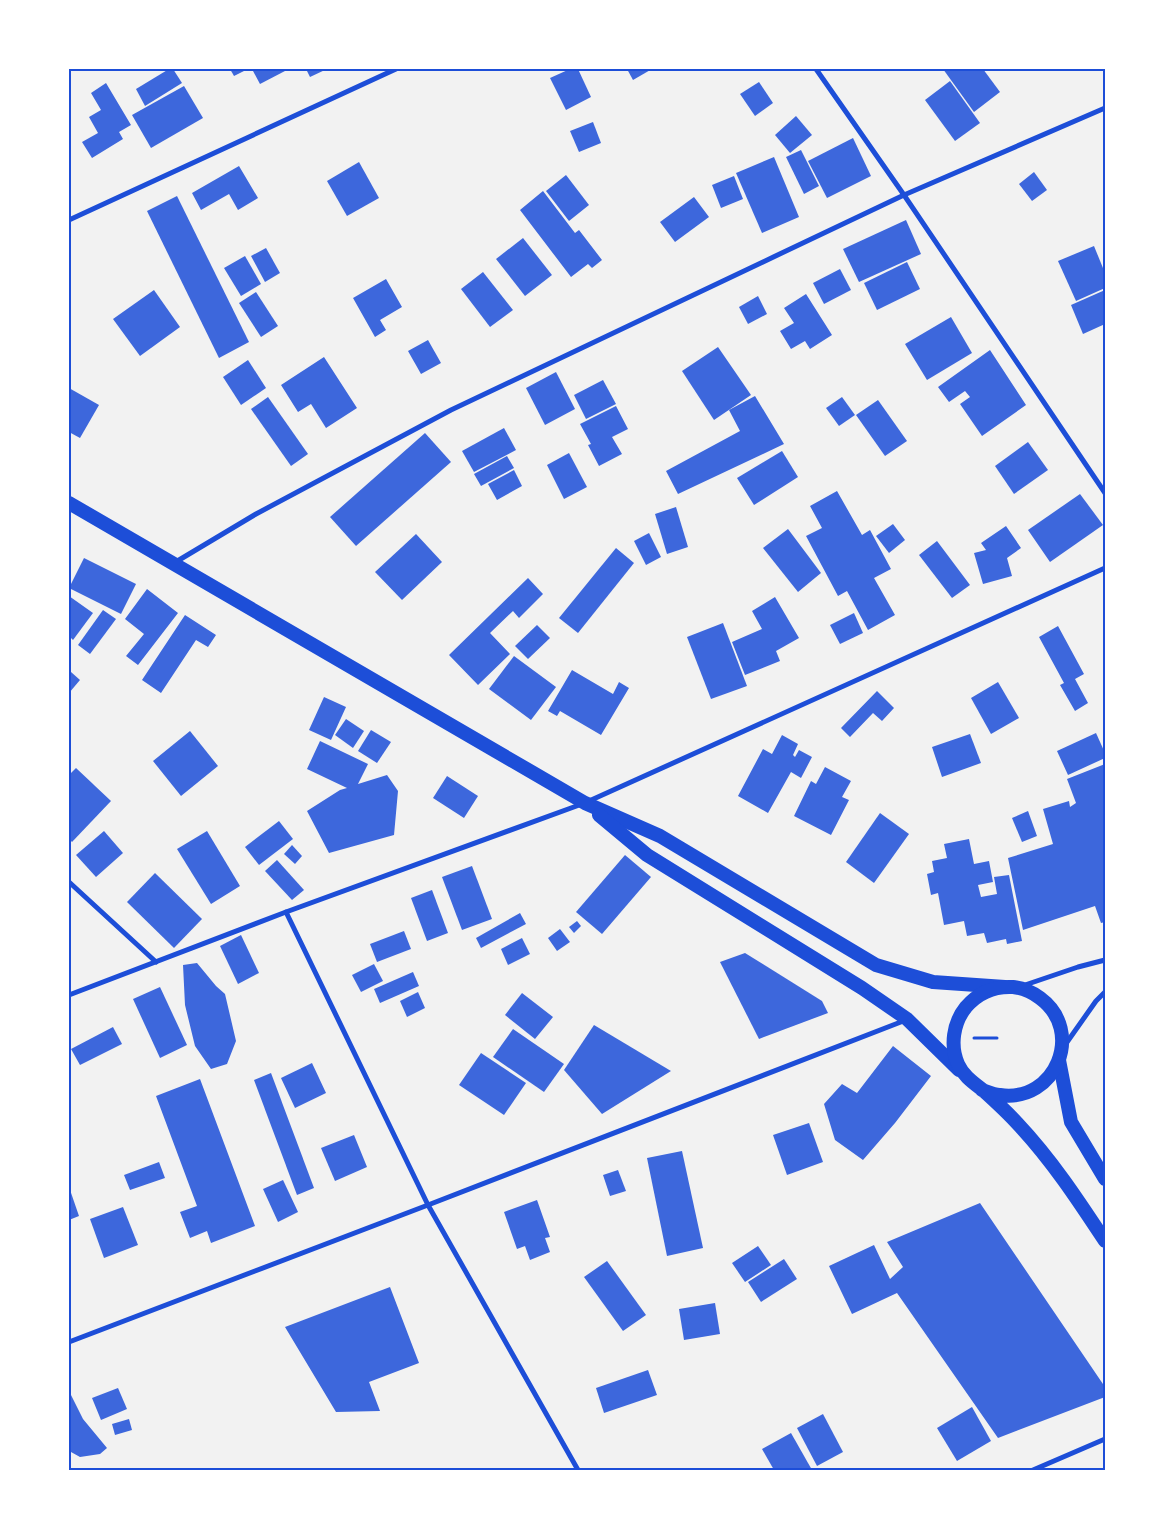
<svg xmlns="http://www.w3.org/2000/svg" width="1174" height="1539" viewBox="0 0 1174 1539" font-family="'DM Sans',sans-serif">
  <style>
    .building { fill: #3d67dc }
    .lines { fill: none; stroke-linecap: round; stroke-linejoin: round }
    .path { stroke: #1d4ed8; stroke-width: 3 }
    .minor { stroke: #1d4ed8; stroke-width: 5 }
    .trunk { stroke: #1d4ed8; stroke-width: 14 }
    .neatline { fill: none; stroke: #1d4ed8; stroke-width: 2 }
  </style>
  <rect width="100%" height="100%" fill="#f2f2f2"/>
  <!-- building -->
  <g class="building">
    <polygon points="169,69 173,69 182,83 145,106 136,89"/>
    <polygon points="230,69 248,69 234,76"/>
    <polygon points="257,69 284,69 285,71 260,84 253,71"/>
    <polygon points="306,69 327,69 310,77"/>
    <polygon points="570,69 578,69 591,97 566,110 550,78"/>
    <polygon points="627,69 652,69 633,80"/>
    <polygon points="943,69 983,69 1000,92 974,112"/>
    <polygon points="950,81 980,123 955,141 925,100"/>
    <polygon points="759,82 773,103 755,116 740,94"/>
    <polygon points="106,83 131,125 119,132 123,139 92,158 82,142 98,133 89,117 101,110 91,93"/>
    <polygon points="184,86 203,118 151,148 132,115"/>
    <polygon points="796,116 812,135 790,153 775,135"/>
    <polygon points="593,122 601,143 579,152 570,131"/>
    <polygon points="853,138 871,176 827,198 808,161"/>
    <polygon points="801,150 819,186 804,194 786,157"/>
    <polygon points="774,157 799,217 762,233 736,173"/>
    <polygon points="359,162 379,198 347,216 327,181"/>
    <polygon points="239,166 258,198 238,210 229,194 201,210 192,193"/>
    <polygon points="1034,172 1047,190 1032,201 1019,184"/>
    <polygon points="566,175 589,205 569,221 546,191"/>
    <polygon points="734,176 743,199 721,208 712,185"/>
    <polygon points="543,191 575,233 579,230 602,260 592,268 588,264 571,277 520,210"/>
    <polygon points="177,196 249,342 219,358 147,211"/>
    <polygon points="694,197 709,217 675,242 660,222"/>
    <polygon points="906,220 921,254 859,282 843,249"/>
    <polygon points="523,238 552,275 525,296 496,259"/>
    <polygon points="1094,246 1105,273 1105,288 1076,301 1058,261"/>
    <polygon points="266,248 280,273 265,282 251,256"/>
    <polygon points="245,256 261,284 241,296 224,268"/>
    <polygon points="907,262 920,289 877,310 864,283"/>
    <polygon points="840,269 851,290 824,304 813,283"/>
    <polygon points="483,272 513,310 490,327 461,289"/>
    <polygon points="386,279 402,307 380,320 386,330 375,337 353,298"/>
    <polygon points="154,290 180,327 140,356 113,319"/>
    <polygon points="1105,290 1105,324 1083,334 1071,305"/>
    <polygon points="256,292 278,326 261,337 239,303"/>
    <polygon points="806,294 832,335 810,349 805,341 791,349 780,331 794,323 784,308"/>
    <polygon points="758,296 767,314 748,324 739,307"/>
    <polygon points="951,317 972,353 927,380 905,344"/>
    <polygon points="428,340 441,363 421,374 408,351"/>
    <polygon points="718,347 751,395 714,420 682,371"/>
    <polygon points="990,350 1026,405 982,436 960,404 970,397 965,391 949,402 938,387"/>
    <polygon points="324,357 357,408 326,428 311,404 298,412 281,385"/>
    <polygon points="248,360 266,388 241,405 223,377"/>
    <polygon points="556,372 575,409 545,425 526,388"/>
    <polygon points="603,380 616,404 586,419 574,395"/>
    <polygon points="69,388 99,405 80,438 69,432"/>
    <polygon points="755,396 784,444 678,494 666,471 740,431 729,410"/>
    <polygon points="268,397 308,454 291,466 251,409"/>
    <polygon points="842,397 855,415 839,426 826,408"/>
    <polygon points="878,400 907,441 885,456 856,415"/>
    <polygon points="616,406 628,429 612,437 622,454 599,466 588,445 591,444 580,424"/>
    <polygon points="504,428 516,450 474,472 462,451"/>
    <polygon points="425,433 451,462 356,546 330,517"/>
    <polygon points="1028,442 1048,470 1014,494 995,466"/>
    <polygon points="782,451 798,477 754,505 737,478"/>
    <polygon points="569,453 587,487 564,499 547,465"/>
    <polygon points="507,456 514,468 481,486 474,474"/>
    <polygon points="514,470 522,486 497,500 488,484"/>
    <polygon points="837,491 862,535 870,530 891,569 874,578 895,615 868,630 847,591 838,596 806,536 822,528 810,506"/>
    <polygon points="1080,494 1103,525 1050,562 1028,530"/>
    <polygon points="676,507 688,547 667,554 655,514"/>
    <polygon points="893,524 905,540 889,553 876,536"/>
    <polygon points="1006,526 1021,548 1007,558 1012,576 983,584 974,553 986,550 981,543"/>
    <polygon points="788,529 821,573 798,592 763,548"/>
    <polygon points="649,533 661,557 646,565 634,541"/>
    <polygon points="416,534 442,562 402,600 375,572"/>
    <polygon points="937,541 970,585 952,598 919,555"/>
    <polygon points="616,548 634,563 578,633 559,618"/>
    <polygon points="84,558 136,584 121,614 69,588"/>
    <polygon points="528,578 543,594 519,618 513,611 490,633 510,654 478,685 449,655"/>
    <polygon points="147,589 178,613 138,665 126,656 144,634 125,619"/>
    <polygon points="69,596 93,613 73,640 69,636"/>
    <polygon points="775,597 799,638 776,651 780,661 745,675 732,642 762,629 752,611"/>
    <polygon points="103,610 116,619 90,654 78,645"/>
    <polygon points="854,613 863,633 840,644 830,625"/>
    <polygon points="185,615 216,635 208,647 196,640 161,693 142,680"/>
    <polygon points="723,623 747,686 711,699 687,637"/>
    <polygon points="537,625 550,638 528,659 515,646"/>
    <polygon points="1058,626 1084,674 1075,679 1088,703 1075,711 1060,685 1064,683 1039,637"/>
    <polygon points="514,656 556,687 531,720 489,689"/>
    <polygon points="572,670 613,694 619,682 629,688 601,735 560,711 557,716 548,711"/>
    <polygon points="71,672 80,680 69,693 69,675"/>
    <polygon points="998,682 1019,718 991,734 971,698"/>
    <polygon points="877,691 894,708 882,721 873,713 850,737 841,728"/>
    <polygon points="324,697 346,707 331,740 309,730"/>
    <polygon points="346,719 364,731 353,748 335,735"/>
    <polygon points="371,730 391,742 377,763 358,751"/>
    <polygon points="190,731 218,766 181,796 153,761"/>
    <polygon points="1096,733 1105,753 1105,758 1068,775 1057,751"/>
    <polygon points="970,734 981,763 942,777 932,747"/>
    <polygon points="782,735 798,744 793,755 795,757 799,750 812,757 801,778 791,772 768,813 738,796 763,749 772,754"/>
    <polygon points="320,741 368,764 358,784 387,775 398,791 394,835 329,853 307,811 340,790 347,788 307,769"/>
    <polygon points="1105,764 1105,922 1101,923 1095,906 1023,930 1008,858 1053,844 1043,809 1069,801 1070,807 1076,803 1067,779"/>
    <polygon points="825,767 851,781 842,797 849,800 831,835 794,816 811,781 816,784"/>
    <polygon points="76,768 111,801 72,842 69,839 69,775"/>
    <polygon points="447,776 478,796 464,818 433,798"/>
    <polygon points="1028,811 1037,836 1022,842 1012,818"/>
    <polygon points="880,813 909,834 874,883 846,862"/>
    <polygon points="279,821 293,839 259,865 245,847"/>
    <polygon points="104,831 123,853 96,877 76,855"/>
    <polygon points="207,831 240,886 211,904 177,849"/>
    <polygon points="969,839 974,864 989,861 993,882 978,885 981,897 997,894 994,877 1009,875 1022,941 1007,944 1006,939 987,943 984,933 967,936 964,921 944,925 938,893 931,895 927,874 934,872 932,861 947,858 944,844"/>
    <polygon points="292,845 302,856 295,864 284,854"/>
    <polygon points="625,855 651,877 602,934 576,912"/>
    <polygon points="277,860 304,890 292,900 265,871"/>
    <polygon points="472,866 492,919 462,930 442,877"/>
    <polygon points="155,873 202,919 174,948 127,902"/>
    <polygon points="432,890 448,933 427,941 411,898"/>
    <polygon points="520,913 526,924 481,948 476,938"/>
    <polygon points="577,921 581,926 574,933 569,927"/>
    <polygon points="560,929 570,942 557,951 548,938"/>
    <polygon points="404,931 411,949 377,962 370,944"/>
    <polygon points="241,935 259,973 238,984 220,946"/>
    <polygon points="522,938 530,954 508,965 501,949"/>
    <polygon points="745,953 822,1001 828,1013 759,1039 720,962"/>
    <polygon points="197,963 216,986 225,994 236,1041 227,1064 211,1069 195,1046 185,1005 183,965"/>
    <polygon points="374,964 383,981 361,992 352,975"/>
    <polygon points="413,972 419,986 380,1003 374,989"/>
    <polygon points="160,987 187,1045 160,1058 133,999"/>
    <polygon points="418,992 425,1008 407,1017 400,1001"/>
    <polygon points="522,993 553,1017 535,1039 505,1015"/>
    <polygon points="594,1025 671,1071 602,1114 564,1070"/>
    <polygon points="113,1027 122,1044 80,1065 71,1049"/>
    <polygon points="513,1029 564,1064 544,1092 493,1057"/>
    <polygon points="893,1046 931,1076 895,1123 863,1160 835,1140 824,1104 842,1084 857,1093"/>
    <polygon points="481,1053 526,1083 504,1115 459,1085"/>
    <polygon points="312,1063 326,1093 295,1108 281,1078"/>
    <polygon points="271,1073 314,1188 297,1195 254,1080"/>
    <polygon points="200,1079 255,1226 211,1243 207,1231 190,1238 180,1212 197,1206 156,1096"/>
    <polygon points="809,1123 823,1162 787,1175 773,1135"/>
    <polygon points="354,1135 367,1167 335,1181 321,1148"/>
    <polygon points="682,1151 703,1248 667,1256 647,1158"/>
    <polygon points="159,1162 165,1178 130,1190 124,1175"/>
    <polygon points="618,1170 626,1191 610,1196 603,1175"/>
    <polygon points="283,1180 298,1212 278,1222 263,1189"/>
    <polygon points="69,1187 79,1216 69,1220"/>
    <polygon points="537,1200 550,1237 545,1238 550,1252 530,1260 525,1246 517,1249 504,1212"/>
    <polygon points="980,1203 1105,1387 1105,1397 998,1438 897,1293 852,1314 829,1266 874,1245 890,1279 903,1267 887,1242"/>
    <polygon points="123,1207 138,1245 104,1258 90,1219"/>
    <polygon points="758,1246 771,1265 745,1282 732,1263"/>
    <polygon points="784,1259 797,1279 761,1302 748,1282"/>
    <polygon points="607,1261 646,1315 623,1331 584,1277"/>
    <polygon points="390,1287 419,1363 369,1382 380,1411 336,1412 285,1327"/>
    <polygon points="715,1303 720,1334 684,1340 679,1309"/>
    <polygon points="648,1370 657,1395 604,1413 596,1388"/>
    <polygon points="118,1388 127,1409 101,1420 92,1398"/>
    <polygon points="69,1391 83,1419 107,1448 100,1454 80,1457 71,1452 69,1449"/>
    <polygon points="972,1407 991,1441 957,1461 937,1428"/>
    <polygon points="823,1414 843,1452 817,1466 797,1428"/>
    <polygon points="129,1419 132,1430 115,1435 112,1424"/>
    <polygon points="791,1433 812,1470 774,1470 762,1449"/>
  </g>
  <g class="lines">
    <!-- path -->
    <polyline class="path" points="974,1038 997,1038"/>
    <!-- minor -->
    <g class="minor">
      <polyline points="816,69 904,195 1105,493"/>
      <polyline points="69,220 396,69"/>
      <polyline points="174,563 256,514 451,410 904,195 1105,108"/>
      <polyline points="589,801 1105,568"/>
      <polyline points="69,882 156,962"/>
      <polyline points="286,912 428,1205 578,1470"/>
      <polyline points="1022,986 1078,967 1105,960"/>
      <polyline points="69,995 286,912 582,804"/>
      <polyline points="1065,1045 1096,1001 1105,992"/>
      <polyline points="69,1342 428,1205 906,1020"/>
      <polyline points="1033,1470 1105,1439"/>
    </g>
    <!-- trunk -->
    <g class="trunk">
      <polyline points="69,503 585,803 660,836 876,965 933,982 1005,987"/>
      <polyline points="599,815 647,855 862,988 907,1019 959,1070"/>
      <polyline points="1059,1060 1071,1122 1105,1179"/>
      <path d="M 982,1090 C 988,1092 994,1095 1000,1095 C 1056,1103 1085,1031 1040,998 C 1032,992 1023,988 1013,987 C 994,986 978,993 966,1007 C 953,1023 950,1046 958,1064 C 964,1077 974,1083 984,1091 C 995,1101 1007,1112 1017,1123 C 1051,1159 1078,1200 1105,1241"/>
    </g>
  </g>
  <!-- border -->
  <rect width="1174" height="1539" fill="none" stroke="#ffffff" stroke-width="140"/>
  <rect x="70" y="70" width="1034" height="1399" class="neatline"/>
</svg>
